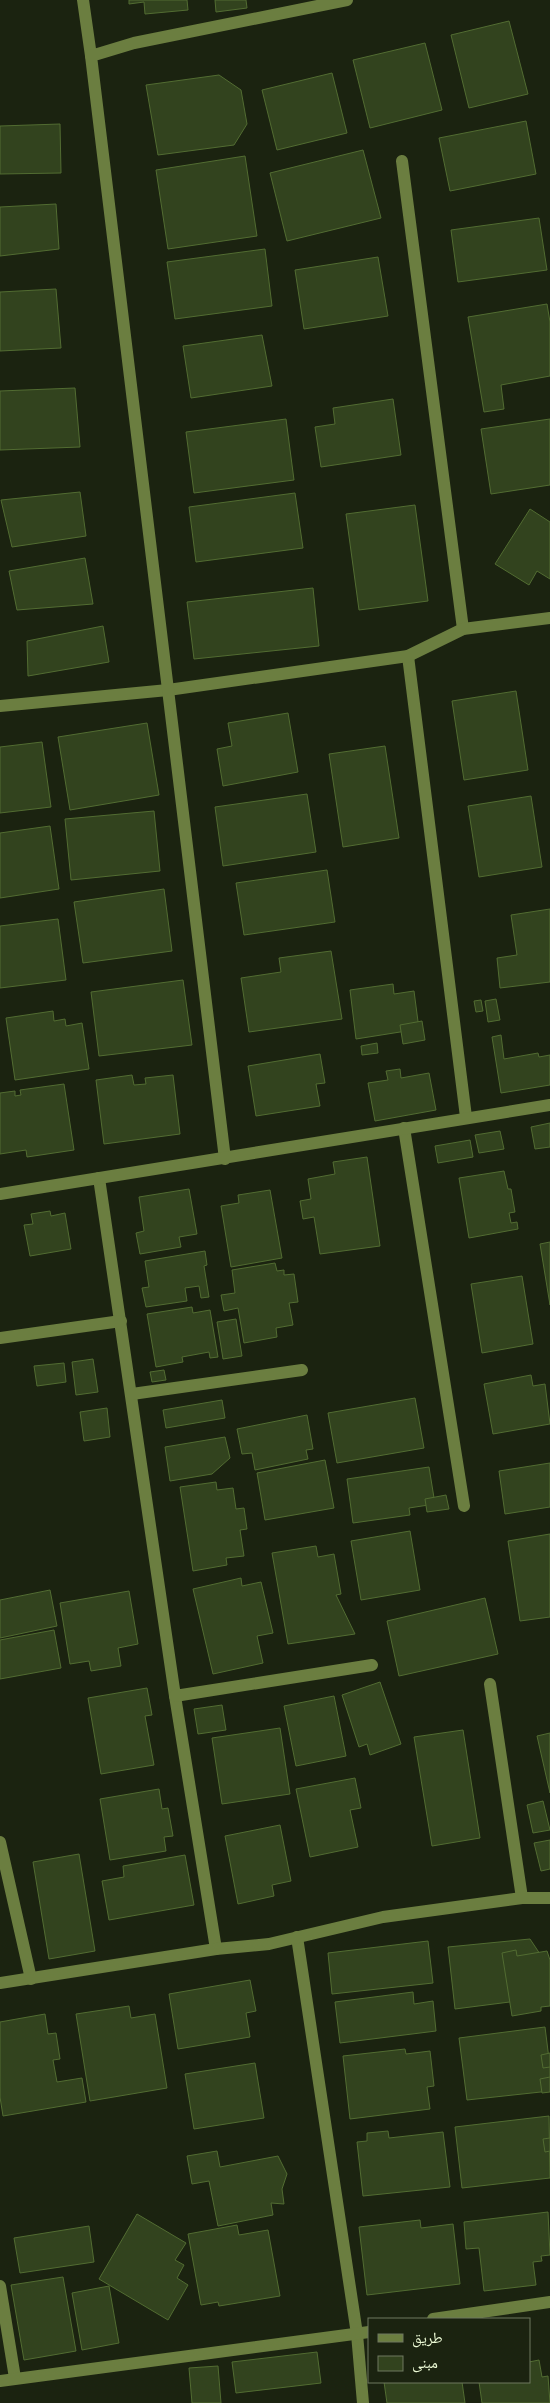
<svg xmlns="http://www.w3.org/2000/svg" width="550" height="2403" viewBox="0 0 550 2403" font-family="Cabin,'Noto Naskh Arabic',sans-serif">
  <style>
    .building { fill: #32431e; stroke: #526c32 }
    .lines { fill: none; stroke-linecap: round; stroke-linejoin: round }
    .minor { stroke: #6b7e40; stroke-width: 12 }
  </style>
  <rect width="100%" height="100%" fill="#1b2310"/>
  <!-- building -->
  <g class="building">
    <polygon points="129,0 187,0 188,10 145,14 144,2 129,4"/>
    <polygon points="215,0 246,0 247,8 216,12"/>
    <polygon points="509,21 528,94 469,108 451,35"/>
    <polygon points="425,43 442,110 370,128 353,60"/>
    <polygon points="332,73 347,133 277,150 262,90"/>
    <polygon points="219,75 241,90 247,124 234,145 158,155 146,85"/>
    <polygon points="526,121 536,174 450,191 439,138"/>
    <polygon points="60,124 61,173 0,174 0,126"/>
    <polygon points="363,150 381,218 287,241 270,173"/>
    <polygon points="245,156 257,236 168,249 156,170"/>
    <polygon points="56,204 59,249 0,256 0,207"/>
    <polygon points="539,218 547,270 458,282 451,230"/>
    <polygon points="265,249 272,306 175,319 167,262"/>
    <polygon points="378,257 388,316 304,329 295,270"/>
    <polygon points="56,289 61,348 0,351 0,292"/>
    <polygon points="547,304 550,322 550,376 501,385 504,409 484,412 468,317"/>
    <polygon points="262,335 272,386 191,398 183,346"/>
    <polygon points="75,388 80,447 0,450 0,391"/>
    <polygon points="393,399 401,455 321,467 315,427 335,424 333,408"/>
    <polygon points="286,419 294,480 194,493 186,432"/>
    <polygon points="550,419 550,485 491,494 481,429"/>
    <polygon points="80,492 86,536 12,547 1,500"/>
    <polygon points="295,493 303,548 196,562 189,507"/>
    <polygon points="415,505 428,601 359,610 346,514"/>
    <polygon points="530,509 550,522 550,579 537,571 529,585 495,564"/>
    <polygon points="85,558 93,604 17,610 9,571"/>
    <polygon points="313,588 319,646 194,659 187,602"/>
    <polygon points="103,626 109,662 28,676 27,641"/>
    <polygon points="516,691 528,770 464,780 452,701"/>
    <polygon points="288,713 298,772 223,786 217,749 232,746 228,723"/>
    <polygon points="147,723 159,795 70,810 58,737"/>
    <polygon points="42,742 51,807 0,813 0,747"/>
    <polygon points="385,746 399,838 343,847 329,754"/>
    <polygon points="307,794 316,852 223,866 215,807"/>
    <polygon points="531,796 542,867 479,877 468,806"/>
    <polygon points="154,811 160,871 71,880 65,819"/>
    <polygon points="50,826 59,889 0,898 0,833"/>
    <polygon points="327,870 335,922 244,935 236,883"/>
    <polygon points="164,889 172,951 83,963 74,902"/>
    <polygon points="550,909 550,982 500,988 497,958 517,955 511,915"/>
    <polygon points="58,919 66,980 0,988 0,926"/>
    <polygon points="331,951 342,1019 249,1032 241,978 281,972 279,958"/>
    <polygon points="183,980 192,1045 99,1056 91,992"/>
    <polygon points="393,984 394,994 414,991 419,1029 356,1039 350,990"/>
    <polygon points="496,999 500,1020 488,1022 485,1001"/>
    <polygon points="481,1000 483,1011 476,1012 474,1001"/>
    <polygon points="53,1011 54,1021 65,1019 66,1026 82,1023 89,1069 15,1080 6,1018"/>
    <polygon points="422,1021 425,1040 403,1044 400,1025"/>
    <polygon points="501,1035 504,1059 538,1053 539,1057 550,1055 550,1085 501,1093 492,1037"/>
    <polygon points="377,1043 378,1053 362,1055 361,1046"/>
    <polygon points="320,1054 325,1083 316,1084 320,1106 256,1116 248,1066"/>
    <polygon points="400,1069 401,1078 429,1073 436,1110 375,1121 368,1083 388,1080 386,1071"/>
    <polygon points="132,1075 134,1085 146,1084 145,1078 173,1075 180,1134 104,1144 96,1080"/>
    <polygon points="64,1084 74,1150 27,1157 26,1150 0,1154 0,1093 15,1091 15,1096 21,1095 20,1090"/>
    <polygon points="550,1123 550,1147 535,1149 531,1127"/>
    <polygon points="500,1131 504,1149 479,1153 475,1135"/>
    <polygon points="470,1140 473,1157 438,1163 435,1146"/>
    <polygon points="367,1157 380,1246 320,1254 314,1217 303,1219 300,1201 311,1199 308,1179 335,1174 333,1162"/>
    <polygon points="504,1171 508,1189 511,1189 515,1212 509,1213 511,1223 517,1222 518,1229 469,1238 459,1178"/>
    <polygon points="189,1189 197,1234 179,1237 181,1247 140,1254 136,1233 144,1231 139,1197"/>
    <polygon points="270,1190 282,1258 231,1267 221,1206 239,1203 238,1195"/>
    <polygon points="50,1211 51,1216 65,1213 71,1249 30,1256 24,1225 33,1224 31,1214"/>
    <polygon points="550,1242 550,1305 540,1244"/>
    <polygon points="205,1251 207,1265 204,1266 209,1297 201,1298 199,1286 185,1288 187,1301 146,1307 142,1288 149,1287 145,1261"/>
    <polygon points="275,1263 277,1271 284,1270 284,1275 294,1274 298,1302 289,1303 293,1325 276,1328 277,1337 244,1343 238,1308 224,1311 221,1295 235,1293 232,1270"/>
    <polygon points="522,1276 533,1344 482,1353 471,1284"/>
    <polygon points="192,1307 193,1313 210,1310 218,1357 210,1358 209,1352 182,1357 183,1362 156,1367 147,1314"/>
    <polygon points="236,1319 242,1356 223,1359 217,1322"/>
    <polygon points="93,1359 98,1392 76,1395 72,1362"/>
    <polygon points="64,1363 66,1382 37,1386 34,1366"/>
    <polygon points="164,1370 166,1380 152,1382 150,1372"/>
    <polygon points="531,1375 533,1386 545,1384 550,1424 493,1434 484,1384"/>
    <polygon points="415,1398 424,1448 337,1463 328,1413"/>
    <polygon points="222,1400 225,1418 166,1428 163,1410"/>
    <polygon points="107,1408 110,1437 84,1441 80,1412"/>
    <polygon points="307,1415 313,1449 306,1450 308,1459 255,1470 252,1453 242,1454 237,1429"/>
    <polygon points="225,1437 230,1458 212,1474 170,1481 165,1447"/>
    <polygon points="325,1460 334,1508 265,1520 257,1473"/>
    <polygon points="550,1463 550,1507 505,1514 499,1471"/>
    <polygon points="429,1467 435,1504 409,1508 410,1515 353,1523 347,1479"/>
    <polygon points="216,1482 217,1490 233,1488 236,1509 244,1508 247,1529 240,1530 244,1556 226,1558 227,1565 193,1571 180,1487"/>
    <polygon points="446,1495 449,1509 427,1512 425,1499"/>
    <polygon points="410,1531 420,1590 361,1600 351,1541"/>
    <polygon points="550,1534 550,1617 520,1621 508,1541"/>
    <polygon points="316,1546 318,1557 334,1554 341,1594 336,1595 355,1634 288,1644 272,1553"/>
    <polygon points="241,1578 242,1586 261,1582 273,1633 257,1636 263,1663 213,1674 193,1589"/>
    <polygon points="50,1590 57,1626 0,1638 0,1600"/>
    <polygon points="129,1591 138,1644 118,1648 121,1666 91,1671 89,1661 70,1664 60,1603"/>
    <polygon points="485,1598 498,1654 399,1676 387,1621"/>
    <polygon points="54,1630 61,1668 0,1679 0,1640"/>
    <polygon points="380,1682 401,1744 370,1755 367,1744 359,1747 342,1695"/>
    <polygon points="147,1688 152,1715 145,1716 154,1765 101,1774 88,1698"/>
    <polygon points="334,1696 346,1756 296,1766 284,1706"/>
    <polygon points="222,1705 226,1730 198,1734 194,1709"/>
    <polygon points="280,1728 290,1794 222,1804 212,1738"/>
    <polygon points="463,1730 480,1838 432,1846 414,1737"/>
    <polygon points="550,1733 550,1793 537,1736"/>
    <polygon points="355,1778 361,1808 350,1810 358,1847 310,1857 296,1789"/>
    <polygon points="159,1789 162,1809 168,1808 173,1836 164,1837 166,1851 110,1860 100,1799"/>
    <polygon points="543,1801 550,1830 533,1833 527,1805"/>
    <polygon points="280,1825 291,1881 272,1885 274,1896 238,1904 225,1836"/>
    <polygon points="550,1840 550,1869 541,1871 534,1843"/>
    <polygon points="79,1854 95,1951 49,1959 33,1862"/>
    <polygon points="185,1855 194,1905 109,1920 102,1881 124,1877 123,1866"/>
    <polygon points="530,1939 540,1954 536,1975 541,1998 455,2009 448,1947"/>
    <polygon points="428,1941 433,1983 332,1994 328,1953"/>
    <polygon points="516,1950 517,1956 547,1951 550,1960 550,2006 541,2007 541,2011 512,2016 502,1953"/>
    <polygon points="250,1980 256,2011 246,2013 250,2037 178,2049 169,1994"/>
    <polygon points="413,1992 414,2004 433,2001 436,2031 340,2043 335,2002"/>
    <polygon points="129,2006 131,2018 155,2014 167,2088 90,2101 76,2014"/>
    <polygon points="45,2014 48,2034 56,2033 60,2059 53,2060 57,2082 82,2078 86,2102 3,2116 0,2097 0,2022"/>
    <polygon points="545,2027 550,2067 550,2091 467,2100 459,2038"/>
    <polygon points="405,2049 406,2054 430,2051 434,2086 427,2087 430,2109 350,2119 343,2056"/>
    <polygon points="550,2053 550,2067 543,2068 541,2055"/>
    <polygon points="255,2063 264,2118 194,2129 185,2074"/>
    <polygon points="550,2077 550,2092 542,2093 540,2079"/>
    <polygon points="549,2116 550,2178 462,2188 455,2127"/>
    <polygon points="388,2131 389,2138 443,2132 450,2187 363,2196 357,2142 367,2141 367,2133"/>
    <polygon points="550,2138 550,2151 545,2152 543,2139"/>
    <polygon points="217,2151 220,2167 278,2156 287,2174 282,2189 284,2204 271,2203 273,2215 218,2226 209,2181 192,2184 187,2156"/>
    <polygon points="548,2212 550,2255 541,2256 542,2261 533,2262 536,2285 484,2291 479,2248 466,2249 464,2222"/>
    <polygon points="137,2214 186,2243 175,2260 184,2265 177,2278 188,2285 168,2320 99,2279"/>
    <polygon points="420,2220 421,2228 453,2224 460,2284 367,2295 359,2227"/>
    <polygon points="237,2225 239,2235 268,2230 280,2296 219,2306 218,2302 201,2305 188,2234"/>
    <polygon points="89,2226 94,2262 20,2273 14,2238"/>
    <polygon points="63,2277 76,2351 24,2360 11,2285"/>
    <polygon points="109,2286 119,2343 82,2350 72,2293"/>
    <polygon points="317,2352 321,2383 236,2393 232,2362"/>
    <polygon points="539,2360 542,2377 548,2376 550,2403 482,2403 479,2382 529,2382 529,2362"/>
    <polygon points="218,2366 221,2403 192,2403 189,2368"/>
    <polygon points="384,2382 462,2382 465,2403 387,2403"/>
  </g>
  <g class="lines">
    <!-- minor -->
    <g class="minor">
      <polyline points="83,0 91,56"/>
      <polyline points="402,161 463,629"/>
      <polyline points="408,656 466,1117"/>
      <polyline points="0,706 168,690 408,656 463,629 550,618"/>
      <polyline points="404,1128 464,1506"/>
      <polyline points="225,1159 91,56 134,43 347,0"/>
      <polyline points="99,1178 175,1696 216,1949"/>
      <polyline points="0,1194 550,1105"/>
      <polyline points="0,1338 121,1321"/>
      <polyline points="132,1394 302,1370"/>
      <polyline points="490,1684 522,1898"/>
      <polyline points="175,1696 372,1665"/>
      <polyline points="0,1842 31,1979"/>
      <polyline points="297,1937 357,2334 363,2403"/>
      <polyline points="0,1983 216,1949 269,1944 383,1917 522,1898 550,1898"/>
      <polyline points="0,2286 15,2378"/>
      <polyline points="433,2319 550,2302"/>
      <polyline points="0,2381 369,2332"/>
    </g>
  </g>
  <!-- legend -->
  <rect x="368" y="2318" width="162" height="65" fill="#1b2310" stroke="#6f795f"/>
  <rect x="378" y="2334" width="25" height="8" fill="#6b7e40" stroke="#6f795f"/>
  <text x="412" y="2343" font-size="15" fill="#edfbd6">طريق</text>
  <rect x="378" y="2356" width="25" height="15" fill="#32431e" stroke="#6f795f"/>
  <text x="412" y="2368" font-size="15" fill="#edfbd6">مبنى</text>
</svg>
